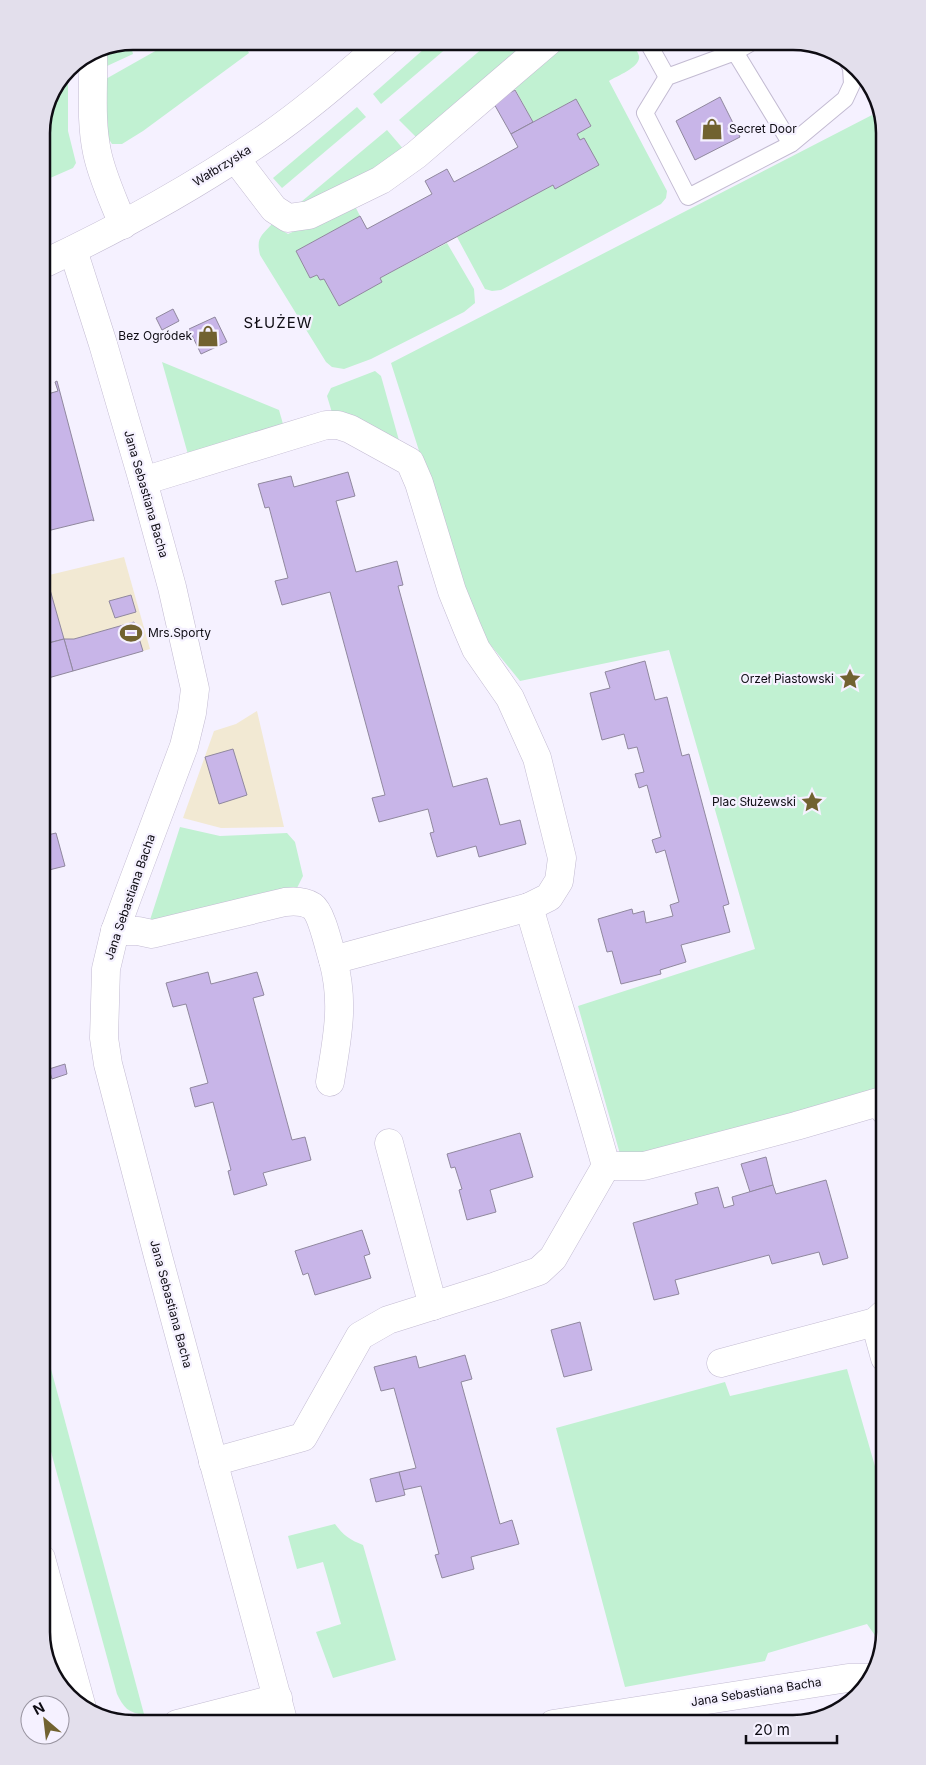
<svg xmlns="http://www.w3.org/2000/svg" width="926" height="1765" viewBox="0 0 926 1765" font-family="Inter,sans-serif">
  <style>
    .commercial { fill: #f2e9d3 }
    .green { fill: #c1f1d2 }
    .building { fill: #c8b5e8; stroke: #90889e }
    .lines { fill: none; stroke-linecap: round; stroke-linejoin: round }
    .lane-casing { stroke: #c3bbd2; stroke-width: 18 }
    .street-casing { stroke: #c3bbd2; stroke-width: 29 }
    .secondary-casing { stroke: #c3bbd2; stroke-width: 29 }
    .lane { stroke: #fff; stroke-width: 16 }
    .street { stroke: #fff; stroke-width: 28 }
    .secondary { stroke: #fff; stroke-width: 28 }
    .labels { text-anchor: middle; stroke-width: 4.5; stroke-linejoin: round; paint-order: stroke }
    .poi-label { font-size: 12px; fill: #0e0c13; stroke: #f5f1ff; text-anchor: end }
    .street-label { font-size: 12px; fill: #0e0c13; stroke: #f5f1ff }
    .quarter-label { font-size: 15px; letter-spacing: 1px; fill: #0e0c13; stroke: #f5f1ff }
    .rim { fill: none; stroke: #0e0c13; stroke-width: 2.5 }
  </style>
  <rect width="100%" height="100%" fill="#f5f1ff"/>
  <!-- commercial -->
  <g class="commercial">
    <polygon points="124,557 150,649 41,680 41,577"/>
    <polygon points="257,711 284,827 221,828 183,818 214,731 236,724"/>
  </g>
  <!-- green -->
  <g class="green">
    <polygon points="173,41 243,41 249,53 143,131 122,144 112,144 108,138 104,80"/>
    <polygon points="433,41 455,41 381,104 373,94"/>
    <polygon points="491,41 538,41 421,142 399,120"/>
    <path d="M 569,41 L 630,41 C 633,46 638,51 639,56 C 641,67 617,76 609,81 L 667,191 L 666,198 L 661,204 L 501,290 L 492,291 L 485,289 L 457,237 L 553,185 L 555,188 L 584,138 L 580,140 L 577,134 L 591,126 L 576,99 L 533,122 L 513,85 Z"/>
    <polygon points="130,42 133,54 107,66 107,46"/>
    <polygon points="68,69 68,131 76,163 73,168 41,182 41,127"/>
    <polygon points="357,107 366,117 282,188 273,178"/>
    <polygon points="872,115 885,139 885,1089 622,1161 578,1006 755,949 669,650 520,681 475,626 391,363"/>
    <polygon points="387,130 405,151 381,169 304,204 301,202"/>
    <path d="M 354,204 L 360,216 L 296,251 L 310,278 L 317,275 L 320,280 L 324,279 L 339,306 L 382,282 L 380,278 L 447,243 L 474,289 L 475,303 L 464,312 L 371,359 L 344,369 L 332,367 L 326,362 L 260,255 C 256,238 261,236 272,224 L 288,234 Z"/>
    <polygon points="162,362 279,410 283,424 279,430 189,458"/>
    <polygon points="375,371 381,376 400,444 333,416 327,396 331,388"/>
    <polygon points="180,827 220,836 287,833 295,842 303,876 295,892 167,925 150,920"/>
    <path d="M 41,1332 L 144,1714 C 129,1714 123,1707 117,1694 L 41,1415 Z"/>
    <polygon points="847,1369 885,1501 885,1633 881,1644 867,1624 768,1653 765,1661 625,1687 556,1428 725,1382 730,1396"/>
    <path d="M 335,1524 C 343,1535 350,1540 363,1545 L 396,1660 L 333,1678 L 316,1632 L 341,1624 L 323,1562 L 297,1569 L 288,1536 Z"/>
  </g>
  <!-- building -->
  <g class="building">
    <polygon points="515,90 533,122 511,134 493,102"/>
    <polygon points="720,97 740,137 695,160 676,121"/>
    <polygon points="576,99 591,126 577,134 580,140 584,138 599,165 555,189 553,185 380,278 382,282 339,306 324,279 320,280 317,275 310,278 296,251 360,216 367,229 432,194 425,181 447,169 454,182 484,166 518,147 511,134"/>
    <polygon points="173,309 179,321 162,330 156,318"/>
    <polygon points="215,317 227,342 201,354 189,329"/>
    <polygon points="57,381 94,521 92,520 43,532 44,536 41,537 41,396 58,391 55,382"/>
    <polygon points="348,472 355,496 336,501 356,572 397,561 403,585 398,586 453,787 487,778 500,825 520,820 526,844 479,857 476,846 437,857 430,833 434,832 428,809 379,822 372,798 385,795 330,592 282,605 275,581 288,578 269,507 265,508 258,484 291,476 294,487"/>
    <polygon points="49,586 64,639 41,645 41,589"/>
    <polygon points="131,595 136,612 115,618 109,601"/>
    <polygon points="134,622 143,651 73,671 64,639 74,639"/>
    <polygon points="64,639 73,671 41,680 41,645"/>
    <polygon points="645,661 655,700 667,697 682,756 689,754 729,904 723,906 730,932 681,945 686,962 660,970 661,974 621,984 612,951 607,952 598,919 632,909 633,914 644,911 646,923 673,916 670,905 679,902 665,850 656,853 652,840 661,837 647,785 639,788 635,774 644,772 637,747 628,749 624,734 602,740 590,693 610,688 605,672"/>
    <polygon points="233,749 247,795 219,804 205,757"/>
    <polygon points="41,830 43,836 56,833 65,866 41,872"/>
    <polygon points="208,972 211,984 257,972 264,995 253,998 292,1140 305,1137 311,1160 263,1173 267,1185 234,1195 228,1171 231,1170 213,1102 195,1107 190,1088 208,1083 186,1004 173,1007 166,983"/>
    <polygon points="65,1064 67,1074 52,1079 49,1069"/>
    <polygon points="520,1133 533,1177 490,1190 496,1212 467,1220 459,1190 462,1189 455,1167 451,1168 447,1154"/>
    <polygon points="766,1157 773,1185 750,1192 741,1164"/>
    <polygon points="826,1180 848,1258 823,1265 819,1252 772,1264 769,1255 675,1280 679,1294 654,1300 633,1223 698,1204 695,1193 718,1187 724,1208 734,1205 732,1197 773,1185 776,1194"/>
    <polygon points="362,1230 370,1254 364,1256 371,1278 315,1295 308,1273 303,1275 295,1251"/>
    <polygon points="580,1322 592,1370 564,1377 551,1330"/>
    <polygon points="465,1355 472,1379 461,1382 500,1524 512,1520 519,1544 471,1557 474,1569 442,1578 435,1555 439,1554 421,1486 403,1490 399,1472 416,1468 394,1388 381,1391 374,1367 416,1356 419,1368"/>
    <polygon points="399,1472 405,1495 376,1502 370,1479"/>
  </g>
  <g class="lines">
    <!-- lane casing -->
    <g class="lane-casing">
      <g id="lane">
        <polyline points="647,41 667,77"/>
        <polyline points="735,52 754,41"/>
        <polyline points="791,144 735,52 667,77 645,113 688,197 791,144 845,99 852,84 851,68 847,60"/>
      </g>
    </g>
    <!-- street casing -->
    <g class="street-casing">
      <g id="street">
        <path d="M 93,51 C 94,85 90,119 97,152 C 102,177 114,201 123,225"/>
        <polyline points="235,158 274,209 288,218 309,215 381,180 416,155 549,41"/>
        <polyline points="73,250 103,344 143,481 172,587 195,689 192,713 184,746 127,898 115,931 106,969 104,1038 108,1064 158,1256 284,1724"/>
        <path d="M 115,931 L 138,931 L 152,934 L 285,902 C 293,901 304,901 312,906 C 322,913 329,948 333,960 L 529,907 L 549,897 L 559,881 L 562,858 L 537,758 L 510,698 L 476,649 L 467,628 L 452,591 L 419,483 L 410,462 L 350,429 L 338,425 L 326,425 L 143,481"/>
        <path d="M 330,1082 C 337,1038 345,1004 333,960"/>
        <polyline points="389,1143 433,1306"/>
        <polyline points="606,1166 644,1166 796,1126 882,1101 885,1111"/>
        <polyline points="885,1358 875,1322 885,1313"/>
        <polyline points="721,1363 875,1322"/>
        <path d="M 213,1462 L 303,1437 L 360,1336 L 388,1320 L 496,1286 L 539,1271 L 553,1258 L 606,1166 C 582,1079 554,993 529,907"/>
        <polyline points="177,1724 278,1698"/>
        <polyline points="553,1724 848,1678 871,1678"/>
      </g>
    </g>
    <!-- secondary casing -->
    <g class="secondary-casing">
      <g id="secondary">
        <path d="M 41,265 C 120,228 196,186 267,137 C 309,108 347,74 386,41"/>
        <polyline points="41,1558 82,1708"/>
      </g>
    </g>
    <!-- lane -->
    <use href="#lane" class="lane"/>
    <!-- street -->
    <use href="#street" class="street"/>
    <!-- secondary -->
    <use href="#secondary" class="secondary"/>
  </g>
  <!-- icons -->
  <defs>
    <g id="shop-bare" transform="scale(1.725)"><path d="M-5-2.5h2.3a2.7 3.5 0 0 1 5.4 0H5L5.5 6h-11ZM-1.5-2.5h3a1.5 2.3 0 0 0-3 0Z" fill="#716230" stroke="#f5f1ff" stroke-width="2.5" paint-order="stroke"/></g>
    <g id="stadium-bare" transform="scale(1.725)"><path d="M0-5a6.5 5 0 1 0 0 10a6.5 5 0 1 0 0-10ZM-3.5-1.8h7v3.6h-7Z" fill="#716230" stroke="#f5f1ff" stroke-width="2.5" paint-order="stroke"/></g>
    <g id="sight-bare" transform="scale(1.725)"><path d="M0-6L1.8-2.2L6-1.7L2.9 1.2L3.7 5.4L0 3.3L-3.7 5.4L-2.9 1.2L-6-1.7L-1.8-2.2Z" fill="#716230" stroke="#f5f1ff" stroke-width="2.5" paint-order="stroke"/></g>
  </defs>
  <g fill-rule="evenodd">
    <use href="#shop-bare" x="712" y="129"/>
    <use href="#shop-bare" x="208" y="336"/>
    <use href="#stadium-bare" x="131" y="633"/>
    <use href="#sight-bare" x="850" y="679"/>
    <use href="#sight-bare" x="812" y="802"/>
  </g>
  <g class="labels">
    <!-- poi labels -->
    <g class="poi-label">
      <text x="729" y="133" text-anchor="start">Secret Door</text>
      <text x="192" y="340">Bez Ogródek</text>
      <text x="148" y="637" text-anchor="start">Mrs.Sporty</text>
      <text x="834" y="683">Orzeł Piastowski</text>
      <text x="796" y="806">Plac Służewski</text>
    </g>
    <!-- street labels -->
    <g class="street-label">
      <text transform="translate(222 166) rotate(-32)" y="4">Wałbrzyska</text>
      <text transform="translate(146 494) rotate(74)" y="4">Jana Sebastiana Bacha</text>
      <text transform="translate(130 897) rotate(-71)" y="4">Jana Sebastiana Bacha</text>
      <text transform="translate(171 1304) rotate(75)" y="4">Jana Sebastiana Bacha</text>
      <text transform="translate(756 1692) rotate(-9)" y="4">Jana Sebastiana Bacha</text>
    </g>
    <!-- quarter labels -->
    <g class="quarter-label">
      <text x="278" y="328">SŁUŻEW</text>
    </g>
  </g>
  <!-- crop -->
  <path d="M0 0H926V1765H0ZM133 50H793A83 83 0 0 1 876 133V1632A83 83 0 0 1 793 1715H133A83 83 0 0 1 50 1632V133A83 83 0 0 1 133 50Z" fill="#e3dfec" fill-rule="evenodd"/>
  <path class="rim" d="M133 50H793A83 83 0 0 1 876 133V1632A83 83 0 0 1 793 1715H133A83 83 0 0 1 50 1632V133A83 83 0 0 1 133 50Z"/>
  <!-- north arrow -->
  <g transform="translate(45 1720) rotate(332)"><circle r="24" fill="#f5f1ff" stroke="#9995a1"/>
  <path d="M0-4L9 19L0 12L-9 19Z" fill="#716230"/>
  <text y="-8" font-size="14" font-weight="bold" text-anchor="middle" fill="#0e0c13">N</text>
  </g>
  <!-- scale -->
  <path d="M746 1735v8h91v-8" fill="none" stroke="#0e0c13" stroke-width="2.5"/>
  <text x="754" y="1735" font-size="15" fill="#0e0c13" stroke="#f5f1ff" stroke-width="4" paint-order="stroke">20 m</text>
</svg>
